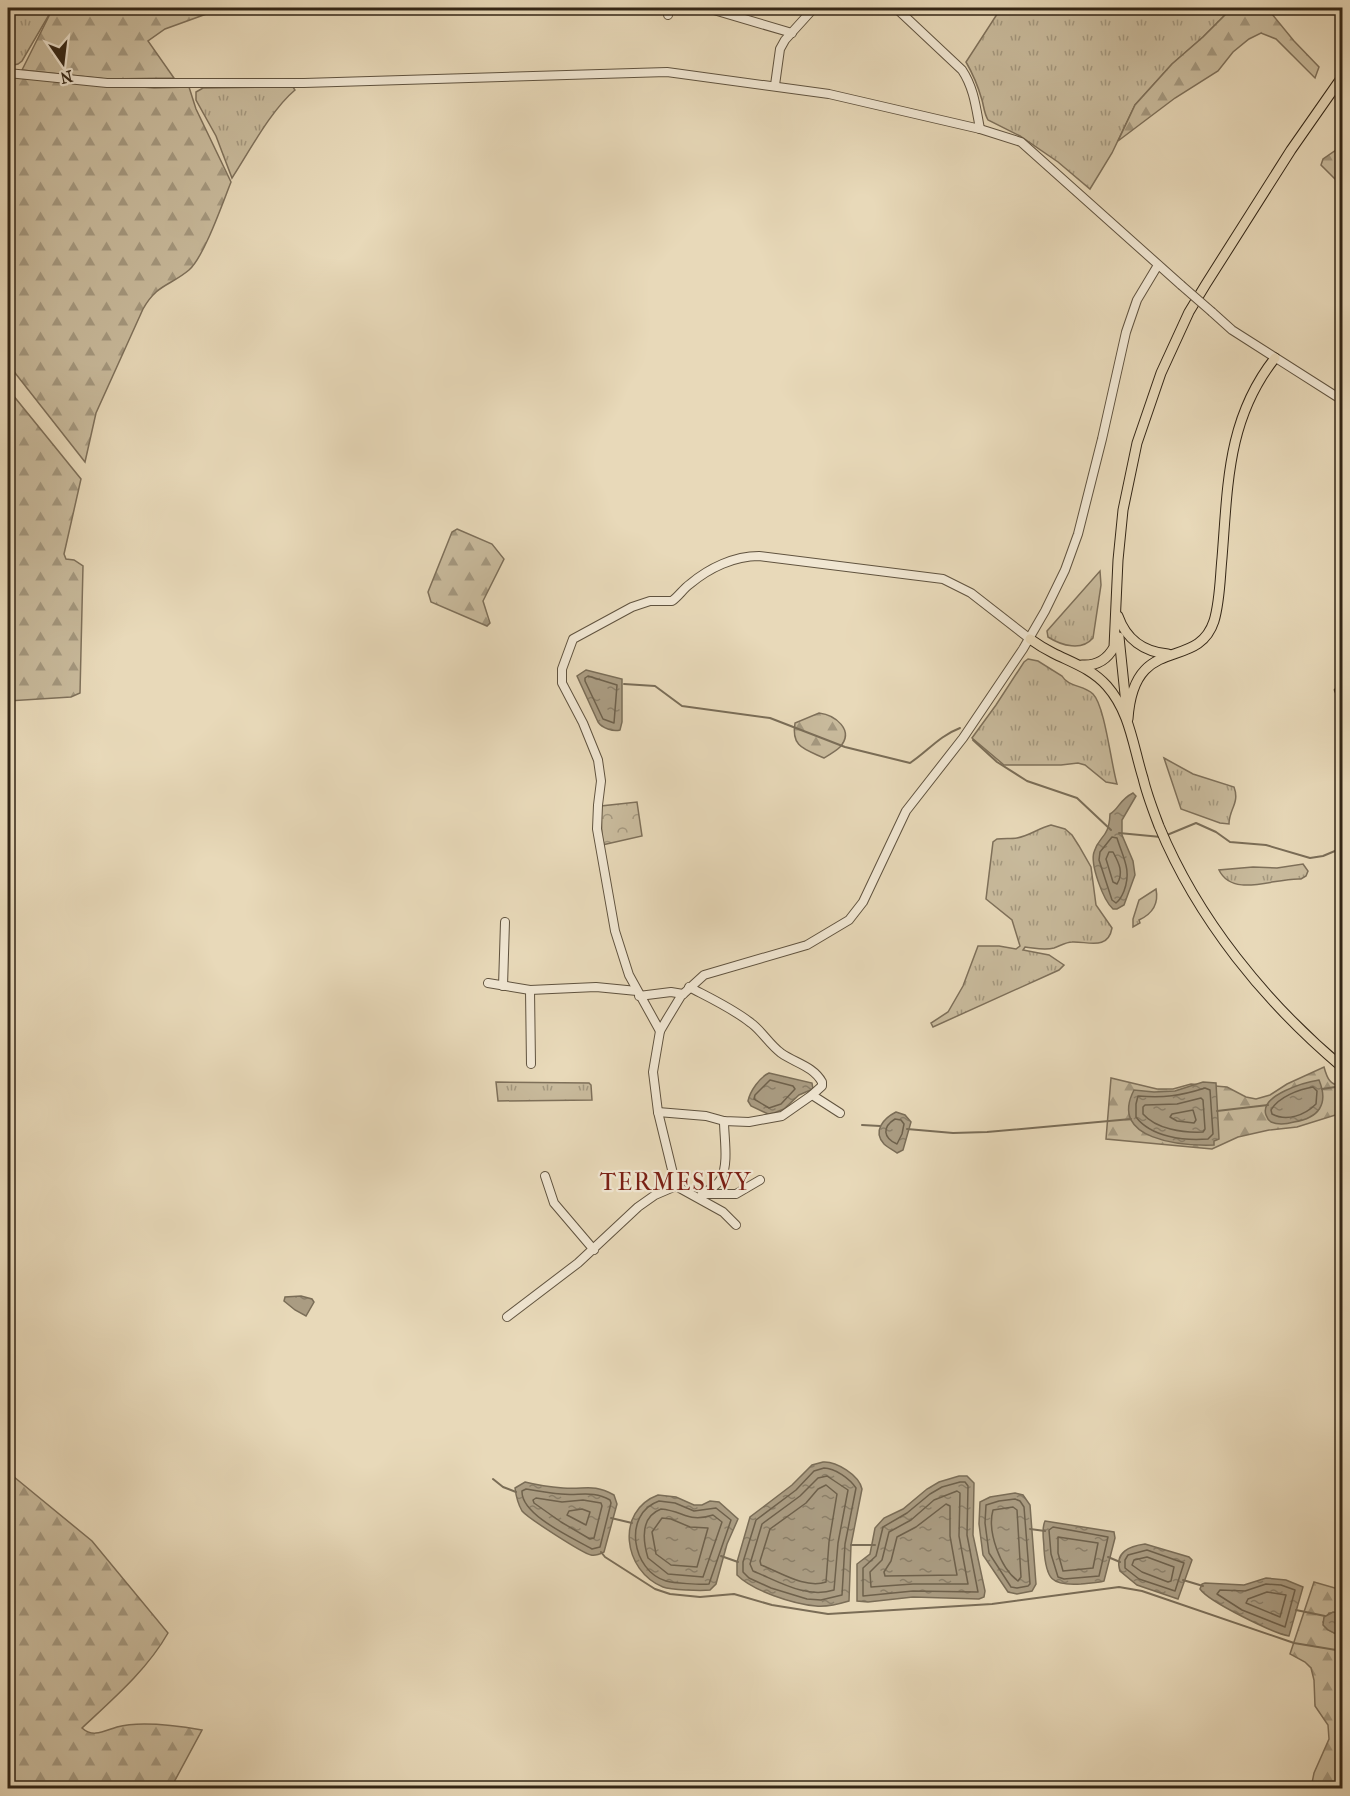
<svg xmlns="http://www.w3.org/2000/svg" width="1350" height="1796" viewBox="0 0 1350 1796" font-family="'IM FELL French Canon',serif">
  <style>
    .grass { fill: url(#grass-tufts); stroke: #7e705a; stroke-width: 1.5 }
    .forest { fill: url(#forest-firs); stroke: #7e705a; stroke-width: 1.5 }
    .park { fill: url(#park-crowns); stroke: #7e705a; stroke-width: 1.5 }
    .water { fill: url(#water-ripples); stroke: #7a6d57; stroke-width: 1.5 }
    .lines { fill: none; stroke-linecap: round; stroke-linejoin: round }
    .shore { stroke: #6e614c; stroke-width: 1.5 }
    .stream { stroke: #7a6d57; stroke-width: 2 }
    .minor-casing { stroke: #60533f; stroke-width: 10 }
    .major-casing { stroke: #332616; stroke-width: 11 }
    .minor { stroke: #f0e6d2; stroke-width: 8 }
    .major { stroke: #e8d9b9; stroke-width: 9 }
    .rail-casing { stroke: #332616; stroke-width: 4.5 }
    .rail { stroke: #f0e6d2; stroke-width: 2; stroke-dasharray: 7; stroke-linecap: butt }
    .minor-bridge-casing { stroke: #60533f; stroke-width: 10; stroke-linecap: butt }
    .minor-bridge { stroke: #f0e6d2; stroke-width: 8 }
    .labels { text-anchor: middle; stroke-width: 4.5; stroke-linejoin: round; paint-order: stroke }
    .quarter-label { font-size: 24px; letter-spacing: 1.5px; fill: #7a1f14; stroke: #f0e6d2 }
  </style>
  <defs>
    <pattern id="grass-tufts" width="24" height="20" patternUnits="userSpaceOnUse" patternTransform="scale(1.5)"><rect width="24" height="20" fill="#c9bb9d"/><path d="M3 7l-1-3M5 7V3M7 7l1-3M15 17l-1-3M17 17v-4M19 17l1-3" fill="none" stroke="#a4987f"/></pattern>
    <pattern id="forest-firs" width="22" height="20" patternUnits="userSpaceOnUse" patternTransform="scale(1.5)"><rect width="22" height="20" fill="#c9bb9d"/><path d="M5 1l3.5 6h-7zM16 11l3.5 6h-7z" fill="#a4987f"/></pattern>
    <pattern id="park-crowns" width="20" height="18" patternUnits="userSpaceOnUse" patternTransform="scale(1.5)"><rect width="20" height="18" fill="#c9bb9d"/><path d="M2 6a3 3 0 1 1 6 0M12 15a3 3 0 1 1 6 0" fill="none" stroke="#a4987f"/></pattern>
    <pattern id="water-ripples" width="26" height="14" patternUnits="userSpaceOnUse" patternTransform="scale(1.5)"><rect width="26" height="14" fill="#aa9c82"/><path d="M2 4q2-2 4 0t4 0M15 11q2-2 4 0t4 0" fill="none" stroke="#8b7f69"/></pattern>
  </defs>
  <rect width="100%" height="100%" fill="#e8d9b9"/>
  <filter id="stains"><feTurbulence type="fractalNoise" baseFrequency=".00333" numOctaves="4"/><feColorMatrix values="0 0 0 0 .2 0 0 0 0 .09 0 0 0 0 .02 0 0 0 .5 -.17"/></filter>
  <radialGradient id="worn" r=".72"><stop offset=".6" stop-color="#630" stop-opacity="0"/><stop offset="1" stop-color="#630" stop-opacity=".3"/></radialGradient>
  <!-- grass -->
  <g class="grass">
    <polygon points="8,8 53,8 22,61 18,64 8,66"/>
    <path d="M 1001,8 L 1232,8 L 1203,37 L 1172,64 L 1135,105 L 1112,153 L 1090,189 L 1058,162 L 1020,136 L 988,120 C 984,113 984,107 982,100 C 978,86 973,74 966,62 Z"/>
    <path d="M 280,87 L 293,87 L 295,90 C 271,110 249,152 232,178 L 216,136 L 196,100 L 196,92 L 203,88 Z"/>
    <path d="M 1100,571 L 1101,585 L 1093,638 C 1082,651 1062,646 1048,637 L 1047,631 Z"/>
    <path d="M 1028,659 L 1038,661 L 1062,676 C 1068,687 1084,685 1093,694 C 1105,706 1111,764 1117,784 L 1106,782 L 1085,765 L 1078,763 L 1061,765 L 1004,765 L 972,738 L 996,705 L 1024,662 Z"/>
    <path d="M 1164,758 L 1193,774 L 1234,787 C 1240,803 1229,809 1229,824 L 1220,823 L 1181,809 Z"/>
    <path d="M 1051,825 L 1065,829 L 1072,835 L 1079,846 L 1091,867 L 1096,905 L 1112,928 C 1108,951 1087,941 1072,942 C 1066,942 1060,946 1054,948 C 1044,951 1035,948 1025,947 L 1023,950 L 1049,955 L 1064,965 L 1059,970 L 933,1027 L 931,1023 L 948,1012 L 963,986 L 978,946 L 999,946 L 1016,949 L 1020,946 L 1012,920 L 986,899 L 993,842 L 997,839 C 1004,838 1011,839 1017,838 C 1029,836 1039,828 1051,825 Z"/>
    <path d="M 1303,864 L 1308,871 L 1306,876 L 1301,879 C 1276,877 1233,899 1219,870 L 1253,867 L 1277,868 Z"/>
    <path d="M 1156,889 C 1159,904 1152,914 1139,920 L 1140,923 L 1133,927 L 1133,919 L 1139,900 Z"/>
    <polygon points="496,1082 589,1083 591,1085 592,1100 498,1101"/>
  </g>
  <!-- forest -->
  <g class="forest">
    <polygon points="53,8 223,8 165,29 148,41 174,78 106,79 22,70"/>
    <polygon points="1232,8 1267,8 1294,41 1319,67 1315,78 1276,39 1261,33 1249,39 1233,52 1218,71 1175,98 1118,141 1135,105 1172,64 1203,37"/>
    <path d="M 8,76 L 154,88 L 189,87 L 196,109 L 231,182 C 223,202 204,257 189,270 C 170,286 157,284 143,309 L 96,413 L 85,462 L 8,364 L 8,106 L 13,99 L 8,86 Z"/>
    <polygon points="1342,146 1342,186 1321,165 1323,159"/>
    <polygon points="8,389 81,479 64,554 66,559 74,560 83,566 80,693 71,697 8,701"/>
    <polygon points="457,529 492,544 504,559 483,601 490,623 487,626 431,602 428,592 452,532"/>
    <path d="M 819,713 C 835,715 855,730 840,747 C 836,751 829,755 824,758 C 804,749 791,747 795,723 Z"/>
    <path d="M 1324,1067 C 1327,1078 1330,1086 1342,1085 L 1342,1113 L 1297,1127 L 1269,1130 L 1238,1137 L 1212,1149 L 1106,1139 L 1111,1078 L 1157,1089 L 1173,1089 L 1191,1084 L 1227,1087 L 1246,1097 L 1256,1099 L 1270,1095 L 1287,1084 Z"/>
    <path d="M 8,1472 L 92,1541 L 168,1633 C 147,1670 113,1699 82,1728 C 93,1738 104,1731 117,1727 C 139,1721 179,1726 202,1730 L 173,1784 L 168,1788 L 8,1788 Z"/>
    <polygon points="1314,1582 1342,1590 1342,1613 1329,1613 1323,1622 1327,1629 1342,1637 1342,1788 1311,1788 1314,1773 1329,1739 1328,1725 1315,1706 1314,1680 1311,1668 1305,1662 1290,1654"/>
  </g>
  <!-- park -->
  <polygon class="park" points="637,802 642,836 602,845 601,806"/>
  <!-- water -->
  <g class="water">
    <path d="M 586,670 L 622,679 L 622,722 L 620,730 C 613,732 602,728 598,722 L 577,676 Z"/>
    <path d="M 1133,793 L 1136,796 L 1122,820 L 1122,835 L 1133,861 L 1135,875 L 1124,905 L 1117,909 L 1113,909 C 1103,900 1090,864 1094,852 C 1099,835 1109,839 1110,814 C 1119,809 1119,800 1133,793 Z"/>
    <path d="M 769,1073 L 812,1083 L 813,1089 L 799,1095 L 784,1109 L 774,1113 L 768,1114 L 751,1106 L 748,1101 C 750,1091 760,1077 769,1073 Z"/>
    <path d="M 1319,1080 C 1329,1104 1319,1118 1294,1122 C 1287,1124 1278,1125 1271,1122 C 1268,1120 1267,1118 1266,1115 C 1259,1095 1306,1082 1319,1080 Z"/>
    <path d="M 1203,1082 L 1216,1083 L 1219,1139 L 1214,1141 L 1214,1145 C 1182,1146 1108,1140 1134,1090 L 1154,1092 L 1175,1091 Z"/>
    <path d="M 896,1112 L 905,1115 L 911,1122 L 903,1150 L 897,1153 C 893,1150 887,1147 884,1144 C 872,1131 884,1118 896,1112 Z"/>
    <polygon points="301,1296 312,1299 314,1302 306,1316 295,1310 284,1301 285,1297"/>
    <path d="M 823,1462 C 836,1461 859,1475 862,1489 L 851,1545 L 849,1601 C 839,1604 826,1607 816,1606 C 793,1604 753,1591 737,1575 L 737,1562 L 750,1517 L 792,1485 L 812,1465 Z"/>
    <polygon points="959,1476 967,1476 974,1483 973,1535 985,1591 984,1597 979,1599 913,1597 868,1602 857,1601 857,1564 870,1554 875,1528 884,1518 903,1509 927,1489 939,1482"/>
    <path d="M 525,1482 C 537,1485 550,1487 563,1488 C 585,1490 592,1483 614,1495 L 617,1504 L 604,1552 C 600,1554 595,1556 591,1555 C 582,1553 528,1518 522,1511 C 518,1504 516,1496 515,1488 Z"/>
    <polygon points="1015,1493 1023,1495 1030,1505 1036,1584 1032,1591 1017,1594 1008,1592 983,1555 979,1524 980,1502 990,1497"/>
    <path d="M 658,1495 L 676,1497 L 694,1505 L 702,1505 L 710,1501 L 719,1502 L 738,1519 L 727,1544 L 716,1584 L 710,1590 C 701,1591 671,1590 663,1587 C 623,1571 615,1511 658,1495 Z"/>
    <path d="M 1045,1521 L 1114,1532 L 1115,1538 L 1104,1581 C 1097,1583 1089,1583 1081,1584 C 1051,1586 1046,1579 1044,1549 C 1044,1540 1041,1529 1045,1521 Z"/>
    <path d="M 1145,1544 L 1189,1557 L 1192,1560 L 1178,1599 L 1137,1585 L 1120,1571 C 1114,1552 1130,1546 1145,1544 Z"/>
    <path d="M 1266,1578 L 1286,1580 L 1303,1587 L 1289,1636 C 1273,1633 1209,1602 1200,1589 L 1202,1584 L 1205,1583 L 1244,1585 Z"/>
    <polygon points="1333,1612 1342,1613 1342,1637 1328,1630 1323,1625 1324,1617"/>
  </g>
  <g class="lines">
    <!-- shore -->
    <g class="shore">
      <polygon points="588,676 617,685 614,723 603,719 585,681 585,678"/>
      <path d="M 1112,837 L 1117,838 C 1123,858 1132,870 1124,891 C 1122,896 1120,900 1116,903 L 1112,900 L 1099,860 L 1100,852 Z"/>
      <path d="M 1109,852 L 1113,852 C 1119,863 1124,873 1117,884 L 1113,882 L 1106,859 Z"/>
      <polygon points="770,1080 793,1086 795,1089 781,1104 769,1108 754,1099 755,1095"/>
      <path d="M 1313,1087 L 1317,1091 L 1316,1104 C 1305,1115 1287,1122 1272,1114 L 1271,1110 C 1278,1097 1300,1089 1313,1087 Z"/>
      <path d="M 1205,1088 L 1210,1090 L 1213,1134 L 1208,1139 C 1184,1141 1151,1137 1136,1117 L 1136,1104 L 1138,1096 C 1164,1098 1180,1096 1205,1088 Z"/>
      <path d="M 1201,1098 L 1203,1100 L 1205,1129 L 1203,1132 C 1183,1133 1156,1129 1143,1114 L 1143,1107 L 1145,1105 L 1177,1104 Z"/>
      <polygon points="1193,1110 1196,1120 1194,1123 1177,1121 1170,1117 1172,1114"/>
      <path d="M 895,1119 L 901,1120 L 904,1124 L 902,1134 L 897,1144 C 883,1138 882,1127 895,1119 Z"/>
      <path d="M 824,1468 C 835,1468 850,1479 856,1488 L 845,1544 L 842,1595 L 821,1600 L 807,1599 L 771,1588 L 749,1578 L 743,1572 L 743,1562 L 756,1520 L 796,1490 L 814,1471 Z"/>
      <path d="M 827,1476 L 848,1490 L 838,1543 L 834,1590 C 806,1599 778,1581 753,1571 L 750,1564 L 762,1524 L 800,1496 L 818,1478 Z"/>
      <polygon points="960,1482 965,1482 968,1486 967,1535 978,1592 913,1591 863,1596 863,1568 876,1556 883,1527 907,1513 930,1494 942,1487"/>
      <path d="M 826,1485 L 837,1494 L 829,1542 L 826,1582 C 805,1589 780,1572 761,1565 L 760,1561 L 770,1529 L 806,1503 L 818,1489 Z"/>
      <path d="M 526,1489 C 538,1491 549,1493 561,1494 C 579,1496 593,1490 610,1500 L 611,1503 L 600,1547 L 592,1549 C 573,1538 521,1515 522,1491 Z"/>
      <polygon points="957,1491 960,1493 959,1536 968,1584 913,1584 871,1587 870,1572 882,1560 889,1532 911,1520 934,1500"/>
      <polygon points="536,1498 562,1502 583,1500 601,1503 602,1506 594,1538 590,1539 561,1522 534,1503 533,1500"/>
      <polygon points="1015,1499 1020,1501 1024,1507 1030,1584 1028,1586 1017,1588 1011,1587 989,1553 985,1523 986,1505 999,1501"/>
      <path d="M 659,1501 L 675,1503 L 694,1511 L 716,1508 L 731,1520 L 709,1584 C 701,1585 673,1583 666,1581 C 632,1571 622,1514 659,1501 Z"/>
      <polygon points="946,1504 950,1506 950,1536 957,1575 885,1576 884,1572 891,1561 897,1537 916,1527"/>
      <path d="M 1013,1507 L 1017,1510 L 1021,1577 L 1018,1581 C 1000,1568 987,1531 993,1510 Z"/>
      <polygon points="582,1509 590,1512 586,1525 567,1515 569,1511"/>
      <path d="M 661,1509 C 684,1511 688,1523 713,1515 L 722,1522 L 703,1577 L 668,1574 L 648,1558 C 643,1541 640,1517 661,1509 Z"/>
      <polygon points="662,1518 671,1519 690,1527 708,1528 697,1567 671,1565 656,1554 652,1532"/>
      <polygon points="1053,1527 1108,1537 1099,1576 1064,1579 1058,1577 1051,1554 1049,1530"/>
      <polygon points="1058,1537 1098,1543 1093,1568 1063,1571 1058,1553"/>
      <polygon points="1147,1550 1184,1563 1175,1591 1139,1579 1125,1568 1125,1560 1128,1555"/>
      <polygon points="1147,1557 1174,1567 1171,1581 1168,1582 1142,1572 1132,1565 1134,1560"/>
      <polygon points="1266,1584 1281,1585 1295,1590 1285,1627 1242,1610 1217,1594 1220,1590 1245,1591"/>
      <polygon points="1267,1592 1286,1595 1280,1617 1246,1603 1248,1599"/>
    </g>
    <!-- stream -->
    <g class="stream">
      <path d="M 624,684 L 655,686 L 682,706 L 770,718 L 845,747 L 910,763 C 927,752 939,736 960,728"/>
      <polyline points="973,740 997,762 1027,781 1077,798 1111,830"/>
      <polyline points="1119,833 1161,837"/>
      <polyline points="1167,835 1196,823 1216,832 1230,842 1266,845 1310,858 1323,856 1342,848"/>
      <polyline points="1322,1089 1342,1086"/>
      <polyline points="1217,1111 1268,1105"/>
      <polyline points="862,1125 880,1126"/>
      <polyline points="907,1129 953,1133 987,1132 1131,1119"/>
      <polyline points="493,1479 503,1487 516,1492"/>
      <polyline points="611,1518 632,1523"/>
      <polyline points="1030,1529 1045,1531"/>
      <polyline points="851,1545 875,1545"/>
      <polyline points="601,1552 605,1557 655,1589 670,1594 700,1597 734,1594 772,1605 828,1614 992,1604 1119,1587 1142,1591 1294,1643 1342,1651"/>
      <polyline points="721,1556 738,1562"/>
      <polyline points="1108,1557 1120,1562"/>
      <path d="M 8,1558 C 14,1601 15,1643 8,1687"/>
      <polyline points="1183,1580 1203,1586"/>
      <polyline points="1296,1610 1325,1616"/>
    </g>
    <!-- minor casing -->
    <g class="minor-casing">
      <g id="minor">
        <polyline points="667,8 668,15"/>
        <polyline points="707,8 792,33"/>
        <path d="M 896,8 L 962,70 C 974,88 976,108 980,129"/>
        <polyline points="984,8 989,10"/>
        <polyline points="8,73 107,83 304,83 667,72 829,94 980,129 1021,142 1181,285"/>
        <polyline points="775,85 780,49 785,40 814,8"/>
        <polyline points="1212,312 1232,330 1342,400"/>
        <polyline points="488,983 530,990 596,987 637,991"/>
        <polyline points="503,986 505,922"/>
        <path d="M 689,987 C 710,998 732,1008 751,1023 C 762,1031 769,1044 781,1053 C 795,1063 813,1066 822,1082 L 822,1086 L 812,1095"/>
        <polyline points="530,990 531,1064"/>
        <polyline points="639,996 671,992 683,994"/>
        <path d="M 660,1031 L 629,975 L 615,931 L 597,829 L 598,805 L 601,781 L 598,760 L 583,723 L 562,683 L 562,669 L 573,639 L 632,607 L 650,601 L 672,601 C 679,596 683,589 690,584 C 709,568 734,556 759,556 L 943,579 L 971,593 L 1030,639"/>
        <polyline points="658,1112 706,1116 724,1121 749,1122 782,1116 812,1095 840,1113"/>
        <polyline points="545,1176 554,1203 594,1250"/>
        <polyline points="676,1186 658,1112 653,1072 660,1031 667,1019 681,996 704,975 807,945 849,920 863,902 906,811 963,738 1023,649 1045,611 1065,570 1078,534 1102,439 1126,332 1137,300 1158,265"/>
        <path d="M 702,1194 C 709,1190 717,1186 721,1179 C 729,1163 724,1138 724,1121"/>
        <polyline points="703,1194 736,1194 760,1180"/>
        <polyline points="507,1317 578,1263 638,1207 655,1195 676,1186 723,1212 736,1225"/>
      </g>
    </g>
    <!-- major casing -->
    <g class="major-casing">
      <g id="major">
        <path d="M 1118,616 C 1126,639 1144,652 1168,654"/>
        <polyline points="1119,637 1126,704"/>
        <path d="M 1030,639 C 1037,644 1045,649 1053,653 C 1073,663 1092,669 1107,686 C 1130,712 1133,746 1143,778 C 1147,795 1153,810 1159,826 C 1198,920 1265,1002 1342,1067"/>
        <path d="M 1082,665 C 1097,666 1107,660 1114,647 L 1118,560 L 1123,510 L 1137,443 L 1161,373 L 1189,312 L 1206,284 L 1291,150 L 1342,77"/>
        <path d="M 1128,719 C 1134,631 1197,673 1214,621 C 1220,601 1220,578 1222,558 C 1228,484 1227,419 1275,358"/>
      </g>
    </g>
    <!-- minor -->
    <use href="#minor" class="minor"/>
    <!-- major -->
    <use href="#major" class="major"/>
    <!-- rail casing -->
    <g class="rail-casing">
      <polyline id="rail" points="1336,690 1342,704"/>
    </g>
    <!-- rail -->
    <use href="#rail" class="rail"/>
    <!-- minor-bridge casing -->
    <g class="minor-bridge-casing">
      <polyline id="minor-bridge" points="1181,285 1212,312"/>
    </g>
    <!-- minor-bridge -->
    <use href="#minor-bridge" class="minor-bridge"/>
  </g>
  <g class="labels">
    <!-- quarter labels -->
    <g class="quarter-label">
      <text x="676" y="1190">TERMESIVY</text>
    </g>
  </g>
  <!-- margin -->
  <rect width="1350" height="1796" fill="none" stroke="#e8d9b9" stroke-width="30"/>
  <rect x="9" y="9" width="1332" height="1778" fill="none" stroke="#332616" stroke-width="3"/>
  <rect x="15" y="15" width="1320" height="1766" fill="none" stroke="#332616" stroke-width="1.5"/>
  <!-- north arrow -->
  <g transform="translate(63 63) rotate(166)" stroke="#f0e6d2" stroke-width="4.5" paint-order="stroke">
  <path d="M0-4.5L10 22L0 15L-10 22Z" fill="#332616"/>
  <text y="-9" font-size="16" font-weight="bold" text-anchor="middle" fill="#332616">N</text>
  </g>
  <rect width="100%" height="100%" filter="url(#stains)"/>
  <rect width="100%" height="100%" fill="url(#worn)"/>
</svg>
